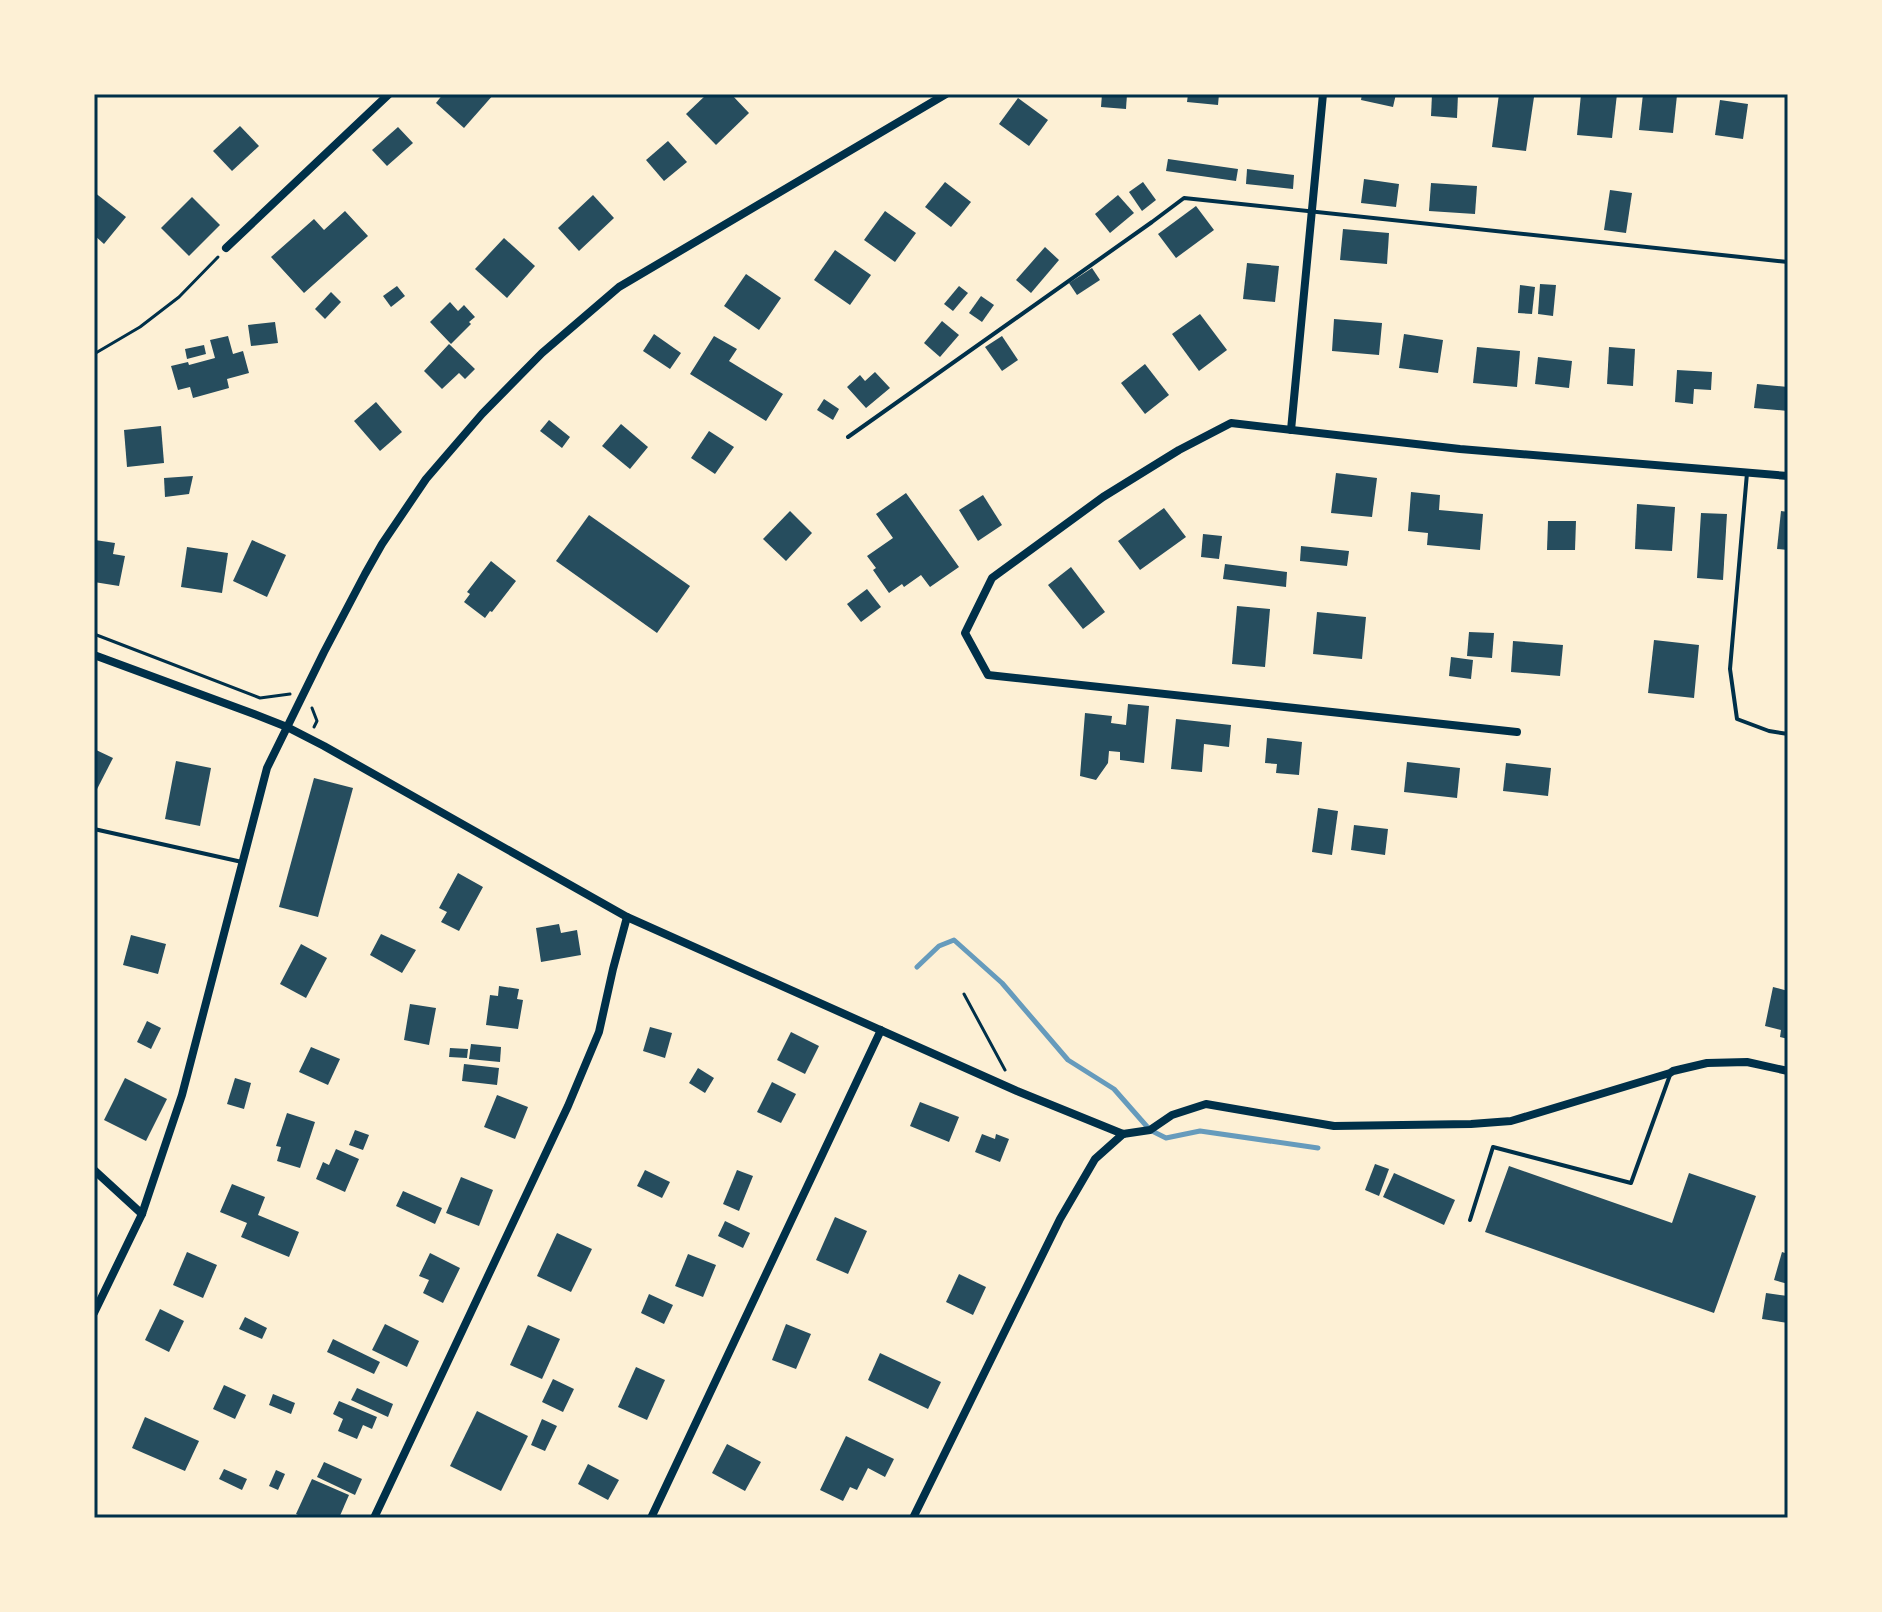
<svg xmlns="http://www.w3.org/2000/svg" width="1882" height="1612" viewBox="0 0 1882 1612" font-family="'Fira Sans Condensed',sans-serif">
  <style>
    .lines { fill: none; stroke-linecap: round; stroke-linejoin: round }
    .stream { stroke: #669bbc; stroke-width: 5 }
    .building { fill: #264d5e }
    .path { stroke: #003049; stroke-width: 3 }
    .service { stroke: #003049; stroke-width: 4 }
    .minor { stroke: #003049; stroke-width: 8 }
    .neatline { fill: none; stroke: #003049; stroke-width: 3 }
  </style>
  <rect width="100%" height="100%" fill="#fdf0d5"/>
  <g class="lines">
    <!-- stream -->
    <polyline class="stream" points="917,967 939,946 954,940 1002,983 1068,1060 1114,1089 1150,1130 1166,1138 1200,1131 1318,1148"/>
  </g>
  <!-- building -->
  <g class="building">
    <polygon points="443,94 494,94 464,128 436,103"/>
    <polygon points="707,94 731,94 749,113 716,145 686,114"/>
    <polygon points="1102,94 1127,94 1126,109 1101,107"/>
    <polygon points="1188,94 1219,94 1218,105 1187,102"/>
    <polygon points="1362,94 1396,94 1393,107 1361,100"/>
    <polygon points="1432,94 1458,94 1457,118 1431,116"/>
    <polygon points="1499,94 1534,97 1526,151 1492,147"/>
    <polygon points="1581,94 1617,94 1612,138 1577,135"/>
    <polygon points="1643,94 1677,95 1673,133 1639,130"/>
    <polygon points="1018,98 1048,120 1029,146 999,124"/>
    <polygon points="1720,100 1748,104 1743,139 1715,135"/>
    <polygon points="240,126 259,146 232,171 213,151"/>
    <polygon points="398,127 413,143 387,166 372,150"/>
    <polygon points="668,141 687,162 664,181 646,160"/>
    <polygon points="1168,159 1238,169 1236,181 1166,171"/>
    <polygon points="1247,169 1294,175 1293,189 1246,184"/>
    <polygon points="1364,179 1399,184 1396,207 1361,203"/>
    <polygon points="945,182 971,202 951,227 925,207"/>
    <polygon points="1143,182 1156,200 1142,211 1129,192"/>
    <polygon points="1431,183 1477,186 1475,214 1429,211"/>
    <polygon points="1610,190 1632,193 1626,233 1604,230"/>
    <polygon points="94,192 126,217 104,244 94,235"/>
    <polygon points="593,195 614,218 579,251 558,228"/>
    <polygon points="1118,195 1134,213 1110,233 1095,214"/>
    <polygon points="192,197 220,225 189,256 161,228"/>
    <polygon points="1196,206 1214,230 1176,258 1158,234"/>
    <polygon points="345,211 368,236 304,293 271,257 314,219 324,230"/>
    <polygon points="885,211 916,233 895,262 864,240"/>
    <polygon points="1343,229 1389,233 1387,264 1340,260"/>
    <polygon points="504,238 535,266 507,298 475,269"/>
    <polygon points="1045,247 1059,260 1031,293 1016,280"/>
    <polygon points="835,250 871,275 850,305 814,280"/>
    <polygon points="1247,263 1279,266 1275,302 1243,299"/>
    <polygon points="1092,268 1100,280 1077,295 1069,283"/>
    <polygon points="746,274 781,298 759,330 724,306"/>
    <polygon points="1540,284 1556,285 1553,316 1538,314"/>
    <polygon points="1520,285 1535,287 1532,314 1518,313"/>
    <polygon points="397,286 405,296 391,307 383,296"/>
    <polygon points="959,286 968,293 953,311 944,304"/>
    <polygon points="331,292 341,302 325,319 315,309"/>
    <polygon points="981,296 994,305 982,322 969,313"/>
    <polygon points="450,302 458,311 464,305 475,317 469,322 471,324 451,344 430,322"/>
    <polygon points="1200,314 1227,350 1199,371 1172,334"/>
    <polygon points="1334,319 1382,323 1379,355 1332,351"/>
    <polygon points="942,321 959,335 940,357 924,343"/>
    <polygon points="275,322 278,343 251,346 248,325"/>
    <polygon points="654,334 681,353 670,369 643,351"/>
    <polygon points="1404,334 1443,340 1438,373 1399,368"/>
    <polygon points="228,336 233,354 243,351 249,373 227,379 229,388 193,398 190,387 178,390 171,366 188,362 189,365 215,358 210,340"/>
    <polygon points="714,336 737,349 729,361 783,394 766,421 690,374"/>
    <polygon points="1002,336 1018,360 1002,371 985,347"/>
    <polygon points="449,344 475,369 465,379 459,373 442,389 424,371"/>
    <polygon points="204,345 206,354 187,359 185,349"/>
    <polygon points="1477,347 1520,351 1517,387 1473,383"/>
    <polygon points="1609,347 1635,349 1633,386 1607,384"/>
    <polygon points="1538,357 1572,361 1569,388 1535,384"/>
    <polygon points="1145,364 1169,395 1145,414 1121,383"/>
    <polygon points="1677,370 1712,372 1711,390 1694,389 1693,404 1675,402"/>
    <polygon points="875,372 890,388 866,408 847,387 860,375 865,381"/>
    <polygon points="1757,384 1788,387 1788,411 1754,408"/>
    <polygon points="824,399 839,409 833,420 817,410"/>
    <polygon points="376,402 402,432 380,451 354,421"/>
    <polygon points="549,420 570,437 562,448 540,431"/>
    <polygon points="621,424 648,447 630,469 602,446"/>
    <polygon points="161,426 164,463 127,467 124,430"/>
    <polygon points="709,431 734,447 715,474 691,458"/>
    <polygon points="1336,473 1377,478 1372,517 1331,513"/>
    <polygon points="193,476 189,494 165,497 164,478"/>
    <polygon points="1411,492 1440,495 1439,510 1483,514 1480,550 1427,545 1428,533 1408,531"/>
    <polygon points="906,493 959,567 930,587 921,575 904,587 902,584 889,593 873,570 876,568 867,556 893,538 876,514"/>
    <polygon points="983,495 1002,525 978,541 959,510"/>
    <polygon points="1637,504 1675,507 1672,551 1635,549"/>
    <polygon points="1164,508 1186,537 1140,570 1118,541"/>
    <polygon points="790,511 812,533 786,561 763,539"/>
    <polygon points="1781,511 1788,512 1788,550 1777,549"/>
    <polygon points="1701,513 1727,514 1723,580 1697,578"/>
    <polygon points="589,515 690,586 657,633 556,561"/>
    <polygon points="1548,521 1576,521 1575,550 1547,550"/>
    <polygon points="1203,534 1222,536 1219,559 1201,557"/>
    <polygon points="95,540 115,543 113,554 125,556 119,586 94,582"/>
    <polygon points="252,540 286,555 267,597 233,581"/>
    <polygon points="1301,546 1349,551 1347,566 1300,561"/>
    <polygon points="187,547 228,553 222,593 181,587"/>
    <polygon points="491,561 516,581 492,612 490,611 485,618 464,602 470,594 467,592"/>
    <polygon points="1225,564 1287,572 1286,587 1223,579"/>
    <polygon points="1071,567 1105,612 1083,629 1048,585"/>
    <polygon points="867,589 881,607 861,622 847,604"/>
    <polygon points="1237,606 1270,609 1265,667 1232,664"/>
    <polygon points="1317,612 1366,617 1362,659 1313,654"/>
    <polygon points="1469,632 1494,633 1492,658 1467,656"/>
    <polygon points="1654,640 1699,645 1694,698 1648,693"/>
    <polygon points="1513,641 1563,645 1560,676 1511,672"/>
    <polygon points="1451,657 1473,660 1471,679 1449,676"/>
    <polygon points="1128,704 1149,706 1144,763 1120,760 1120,752 1109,751 1108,763 1096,780 1080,776 1085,713 1112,716 1111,723 1126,725"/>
    <polygon points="1176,719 1231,725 1229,747 1204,744 1202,772 1171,769"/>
    <polygon points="1267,738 1302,742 1299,775 1276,773 1277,764 1265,763"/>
    <polygon points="94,749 113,758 94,795"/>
    <polygon points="176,761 211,768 200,826 165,819"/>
    <polygon points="1407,762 1460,768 1457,798 1404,792"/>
    <polygon points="1506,763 1551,768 1548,796 1503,791"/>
    <polygon points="314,778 353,788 318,917 279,907"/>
    <polygon points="1318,808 1338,811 1332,855 1312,852"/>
    <polygon points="1354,825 1388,829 1385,855 1351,850"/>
    <polygon points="458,873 483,887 459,931 441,922 447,912 439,908"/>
    <polygon points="559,924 561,933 577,930 581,955 541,962 536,928"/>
    <polygon points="381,934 416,950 402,973 370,955"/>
    <polygon points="131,935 166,944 158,974 123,965"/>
    <polygon points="301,944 327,958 306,998 280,984"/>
    <polygon points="499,986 519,989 517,999 523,1000 518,1029 486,1025 490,995 498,996"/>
    <polygon points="1773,987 1788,991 1788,1039 1780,1037 1781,1030 1765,1026"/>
    <polygon points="410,1004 436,1008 429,1045 404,1040"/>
    <polygon points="147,1021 161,1028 151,1049 137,1042"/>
    <polygon points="650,1027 672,1033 665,1058 643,1051"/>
    <polygon points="791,1032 819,1046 805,1074 777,1060"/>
    <polygon points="471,1044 501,1047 500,1062 469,1059"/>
    <polygon points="311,1047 340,1059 328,1085 299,1072"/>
    <polygon points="450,1048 468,1049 467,1058 449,1057"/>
    <polygon points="464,1064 499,1068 497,1085 462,1081"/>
    <polygon points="698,1068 714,1078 705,1093 689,1083"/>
    <polygon points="125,1078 167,1099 146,1141 104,1120"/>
    <polygon points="235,1078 251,1083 244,1109 227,1104"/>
    <polygon points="772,1082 796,1094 781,1123 757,1112"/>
    <polygon points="497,1095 528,1107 515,1139 484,1127"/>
    <polygon points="920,1102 959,1117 949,1142 910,1126"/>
    <polygon points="287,1113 315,1122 300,1168 277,1161 281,1147 276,1146"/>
    <polygon points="355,1130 369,1135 363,1150 349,1145"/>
    <polygon points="982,1134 995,1139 996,1134 1009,1139 1000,1162 975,1152"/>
    <polygon points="336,1149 359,1159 345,1192 316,1179 323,1162 329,1165"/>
    <polygon points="1375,1164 1389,1169 1379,1196 1365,1190"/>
    <polygon points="1509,1166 1672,1223 1689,1173 1756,1196 1714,1313 1485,1232"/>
    <polygon points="645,1170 670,1182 662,1198 637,1186"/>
    <polygon points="737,1170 753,1176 739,1211 723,1204"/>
    <polygon points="1394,1173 1455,1200 1444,1225 1383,1197"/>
    <polygon points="461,1177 493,1190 479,1226 446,1213"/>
    <polygon points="232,1184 265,1197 258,1215 299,1232 289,1257 241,1237 247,1223 220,1212"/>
    <polygon points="403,1191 442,1208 435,1224 396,1206"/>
    <polygon points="835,1217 867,1231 848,1274 816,1260"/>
    <polygon points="725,1221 750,1233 743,1248 718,1236"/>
    <polygon points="557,1233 592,1249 571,1292 537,1276"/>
    <polygon points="187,1252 217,1265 203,1298 173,1285"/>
    <polygon points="1782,1252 1788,1254 1788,1284 1774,1280"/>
    <polygon points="430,1253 460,1268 443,1303 423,1293 429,1280 419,1276"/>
    <polygon points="688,1254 716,1265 703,1297 675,1286"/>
    <polygon points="959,1274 986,1287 973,1315 946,1302"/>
    <polygon points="1766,1293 1788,1296 1788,1323 1762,1319"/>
    <polygon points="649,1294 673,1305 664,1324 641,1313"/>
    <polygon points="160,1309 184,1321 169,1352 145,1340"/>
    <polygon points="245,1317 267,1328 262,1339 239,1329"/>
    <polygon points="385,1324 419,1341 407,1367 372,1350"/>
    <polygon points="786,1324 811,1334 796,1369 772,1360"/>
    <polygon points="528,1325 560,1339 542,1379 510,1365"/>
    <polygon points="333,1339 380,1362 374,1374 327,1352"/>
    <polygon points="880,1353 941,1382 928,1409 868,1380"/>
    <polygon points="636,1367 665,1380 647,1420 618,1407"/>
    <polygon points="553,1379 574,1389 563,1412 542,1402"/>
    <polygon points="224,1385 246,1395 235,1419 213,1409"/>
    <polygon points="357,1388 393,1404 388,1417 351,1400"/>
    <polygon points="273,1394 295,1403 291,1414 269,1405"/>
    <polygon points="339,1401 377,1417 372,1429 363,1425 357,1439 338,1431 343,1419 333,1414"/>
    <polygon points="477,1411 528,1436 501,1491 450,1466"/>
    <polygon points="145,1417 199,1441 185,1471 132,1448"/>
    <polygon points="542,1419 557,1426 545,1451 531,1445"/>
    <polygon points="846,1436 894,1459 885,1477 868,1468 857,1490 850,1487 843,1501 820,1490"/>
    <polygon points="727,1444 761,1462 745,1491 712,1473"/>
    <polygon points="324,1462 362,1479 355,1495 317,1477"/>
    <polygon points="588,1464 619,1480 608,1500 578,1484"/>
    <polygon points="224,1469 247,1479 242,1490 219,1479"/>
    <polygon points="276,1470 285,1474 278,1490 269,1486"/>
    <polygon points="312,1479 349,1495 339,1518 304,1518 296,1514"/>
  </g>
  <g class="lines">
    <!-- path -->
    <g class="path">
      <polyline points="94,354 140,327 179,297 218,257"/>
      <polyline points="94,634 260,698 290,694"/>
      <polyline points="312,708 317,721 314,727"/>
      <polyline points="964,994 1005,1070"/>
    </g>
    <!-- service -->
    <g class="service">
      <polyline points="848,437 1152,222 1184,198 1788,262"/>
      <polyline points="1747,473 1730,669 1737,719 1769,731 1788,734"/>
      <polyline points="94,829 242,862"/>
      <polyline points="1470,1220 1493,1147 1631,1183 1670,1075"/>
    </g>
    <!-- minor -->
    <g class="minor">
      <polyline points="226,248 389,94"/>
      <polyline points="1291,430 1323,94"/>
      <polyline points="94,655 254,714 287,727 324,746 627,917 1017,1091 1123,1134"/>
      <polyline points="1517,732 988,675 965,633 992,578 1103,497 1179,450 1231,423 1460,449 1788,476"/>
      <polyline points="1123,1134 1150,1130 1172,1115 1206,1104 1334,1126 1471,1124 1511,1121 1670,1073 1673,1071 1707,1063 1747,1062 1788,1071"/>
      <polyline points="94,1170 142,1214"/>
      <polyline points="94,1313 142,1214 182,1095 267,768 324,652 365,574 382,544 426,479 482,414 542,353 619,287 946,94"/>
      <polyline points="374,1518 568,1106 599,1032 613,969 627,917"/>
      <polyline points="651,1518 881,1030"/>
      <polyline points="913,1518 1060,1219 1095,1159 1123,1134"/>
    </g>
  </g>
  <!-- border -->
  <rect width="1882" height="1612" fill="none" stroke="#fdf0d5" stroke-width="192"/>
  <rect x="96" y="96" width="1690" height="1420" class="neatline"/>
</svg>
